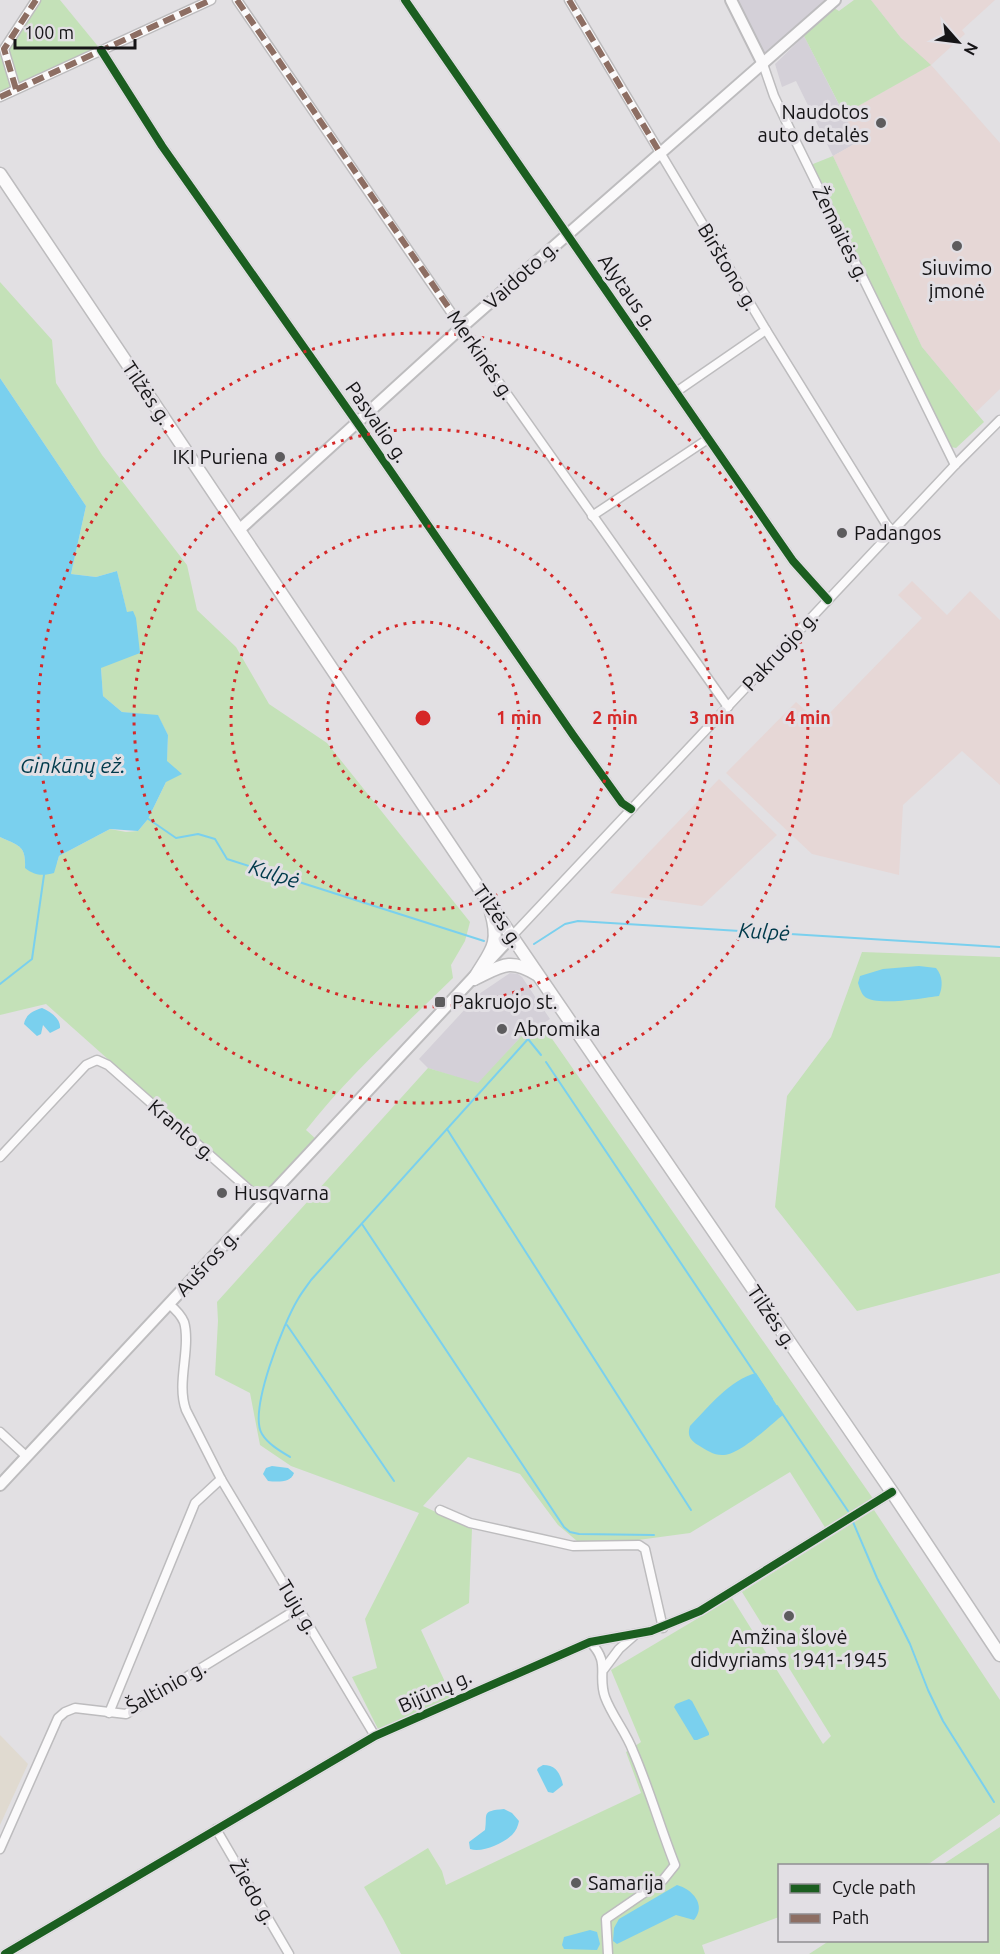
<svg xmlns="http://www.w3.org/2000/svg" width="1000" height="1954" viewBox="0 0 1000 1954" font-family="Ubuntu,sans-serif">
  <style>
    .built { fill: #d4d0d8 }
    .industrial { fill: #e6d7d6 }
    .education { fill: #e0dad0 }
    .green { fill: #c4e1b8 }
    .water { fill: #7ad0ee }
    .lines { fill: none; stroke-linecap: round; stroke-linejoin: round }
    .stream { stroke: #7ad0ee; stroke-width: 2 }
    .minor-casing { stroke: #bdbcbe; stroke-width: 11 }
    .major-casing { stroke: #bdbcbe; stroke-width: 14 }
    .highway-casing { stroke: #bdbcbe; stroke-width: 15 }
    .minor { stroke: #fbfafb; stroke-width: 8 }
    .major { stroke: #fbfafb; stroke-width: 10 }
    .highway { stroke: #fbfafb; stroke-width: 12 }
    .quiet { stroke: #8d6e63; stroke-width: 6; stroke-dasharray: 12 6; stroke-linecap: butt }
    .cycleway-casing { stroke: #e2dfe4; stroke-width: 11 }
    .cycleway { stroke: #1b5e20; stroke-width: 8 }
    .ring { fill: none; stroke: #d62828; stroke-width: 3; stroke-dasharray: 3 6 }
    .poi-dot { fill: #5d5c5e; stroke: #e2dfe4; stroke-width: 2 }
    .labels { text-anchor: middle; stroke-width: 6; stroke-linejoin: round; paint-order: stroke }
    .poi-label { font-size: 20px; fill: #161517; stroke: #e2dfe4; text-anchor: start }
    .street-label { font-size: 20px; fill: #161517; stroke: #e2dfe4 }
    .water-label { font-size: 21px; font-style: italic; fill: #003a4b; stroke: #e2dfe4 }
    .centre { fill: #d62828; stroke: #e2dfe4; stroke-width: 3 }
    .ring-label { font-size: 18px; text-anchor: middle; font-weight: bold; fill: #d62828; stroke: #e2dfe4; stroke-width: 6; stroke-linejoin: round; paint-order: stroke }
  </style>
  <rect width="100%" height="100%" fill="#e2e0e3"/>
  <!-- built -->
  <g class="built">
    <polygon points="731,0 835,0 763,64"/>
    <polygon points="804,36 858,142 833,156 796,81 782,87 775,64"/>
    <polygon points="510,973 518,974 522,977 550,1019 538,1027 530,1027 478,1084 428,1068 419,1059 479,994"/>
  </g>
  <!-- industrial -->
  <g class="industrial">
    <polygon points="871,0 995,0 962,30 965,34 931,65 1000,143 1000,389 976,412 922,347 833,156 858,142 844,114 930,65 901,38"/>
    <polygon points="912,581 947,615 970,591 1000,620 1000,785 962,751 903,805 899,875 812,854 726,773 796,702 820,723 922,618 898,595"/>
    <polygon points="719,779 777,835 702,906 610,893"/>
  </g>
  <!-- education -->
  <polygon class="education" points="0,1735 28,1764 0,1825"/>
  <!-- green -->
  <g class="green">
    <polygon points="36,0 60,0 101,50 0,97 0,49"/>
    <polygon points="854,0 871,0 901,38 931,65 844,114 804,36 834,8 839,11"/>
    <polygon points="833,156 922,347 984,422 956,448 951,447 808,166"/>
    <path d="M 0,282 L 52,340 L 56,383 L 102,455 L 187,565 L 197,610 L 236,647 L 269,704 L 327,743 L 470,922 L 465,941 L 451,965 L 453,978 C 403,1027 349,1075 306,1130 L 316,1139 L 264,1198 L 46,1004 L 0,1015 L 0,837 C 19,846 26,845 25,868 L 57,863 L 59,856 L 110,829 L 126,832 L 138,831 L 148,819 L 166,782 L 168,735 L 158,716 L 122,712 L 103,696 L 101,668 L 127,613 L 117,571 L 96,577 L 71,574 L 86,506 L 0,378 Z"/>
    <polygon points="862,952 1000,957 1000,1273 857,1311 775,1207 787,1096 831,1037"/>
    <polygon points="530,1027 538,1027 548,1033 874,1500 826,1529 790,1472 690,1533 623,1542 577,1541 558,1525 520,1474 468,1457 423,1506 472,1529 469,1603 421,1630 452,1697 378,1729 352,1677 377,1668 365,1619 419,1513 291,1466 260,1445 250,1393 215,1375 218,1321 217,1302 428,1068 478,1083"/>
    <polygon points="874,1510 1000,1700 1000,1814 930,1863 923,1865 780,1866 779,1917 702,1945 705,1954 401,1954 383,1919 364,1887 428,1848 442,1871 446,1885 641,1793 626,1752 641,1742 611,1670 732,1598 823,1744 831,1736 742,1592"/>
    <polygon points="1000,1827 1000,1954 809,1954 829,1941 986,1940 986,1866 942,1865"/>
  </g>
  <!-- water -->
  <g class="water">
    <path d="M 0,378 L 86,506 L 71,574 L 96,577 L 117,571 L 127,612 L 133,611 L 136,618 L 140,653 L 101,668 L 103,696 L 122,712 L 158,715 L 168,735 L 167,761 L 182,774 L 166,782 L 148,819 L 138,831 L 110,829 L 59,856 L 54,873 C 43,876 35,876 25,868 C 26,845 19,846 0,837 Z"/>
    <path d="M 919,966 L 936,968 C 943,976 943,987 939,996 C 923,998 875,1007 864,996 C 861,993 859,986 858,983 L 860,976 L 883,969 Z"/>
    <path d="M 42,1008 C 50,1011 61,1019 60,1028 L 50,1033 L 43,1025 L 41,1034 L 37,1036 L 24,1024 C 26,1014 33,1011 42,1008 Z"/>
    <path d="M 756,1373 L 783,1415 C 769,1426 741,1454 724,1455 C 715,1456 706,1450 698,1445 C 690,1440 687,1435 690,1426 C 708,1407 730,1380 756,1373 Z"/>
    <path d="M 272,1466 L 288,1468 L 294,1473 C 291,1483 277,1482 268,1481 L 263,1474 L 266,1468 Z"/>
    <polygon points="689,1699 692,1701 709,1733 709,1735 697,1740 694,1740 674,1707 676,1704"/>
    <path d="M 543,1765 C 556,1765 560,1773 563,1785 L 553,1793 L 548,1792 L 537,1770 L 538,1768 Z"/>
    <path d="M 504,1809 L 512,1813 L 519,1821 C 518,1826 516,1831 512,1835 C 503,1843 483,1853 470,1849 L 469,1842 L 485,1830 C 488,1814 480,1811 504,1809 Z"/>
    <path d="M 677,1885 C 692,1889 707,1905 694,1920 L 676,1915 L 617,1944 L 613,1941 L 614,1928 L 619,1919 Z"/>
    <polygon points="590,1930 597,1932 600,1944 597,1950 564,1949 562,1945 564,1937"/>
  </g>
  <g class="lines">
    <!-- stream -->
    <g class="stream">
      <polyline points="147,818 176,838 198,834 215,839 227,859 484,941"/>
      <polyline points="534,944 565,924 578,921 1000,947"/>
      <polyline points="0,984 32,959 44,875"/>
      <polyline points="533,1028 528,1039 541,1055"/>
      <polyline points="546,1062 772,1399"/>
      <polyline points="447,1129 691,1510"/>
      <polyline points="362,1224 564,1527 570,1532 579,1534 654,1535"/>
      <polyline points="287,1325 394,1481"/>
      <polyline points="777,1406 848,1511"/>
      <path d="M 290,1457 C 280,1451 268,1444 262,1434 C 248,1411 284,1322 298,1299 C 302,1292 307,1286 311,1280 L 528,1039"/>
      <polyline points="853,1522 877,1578 910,1644 928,1690 943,1721 994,1802"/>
    </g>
    <!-- minor casing -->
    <g class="minor-casing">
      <g id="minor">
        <polyline points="237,0 507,394 728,707"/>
        <polyline points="405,0 793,561 828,600"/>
        <polyline points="569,0 766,330 886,524 893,532"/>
        <polyline points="101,50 162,146 358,424 573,735 622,803 631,809"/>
        <polyline points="763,64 774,96 796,142 955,465"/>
        <polyline points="16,89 4,49 36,0"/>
        <polyline points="0,97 211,0"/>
        <polyline points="676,392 766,330"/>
        <polyline points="592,516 708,439"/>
        <polyline points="512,936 955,465 1000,420"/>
        <polyline points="0,1157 86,1065 97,1060 108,1065 264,1203"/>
        <path d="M 169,1304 C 175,1309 181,1315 184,1322 C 186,1328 186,1334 186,1340 C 186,1363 178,1388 186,1410 L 221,1479 L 375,1736"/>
        <polyline points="0,1432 26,1456"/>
        <polyline points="440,1510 470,1523 573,1546 639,1545 645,1549 663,1628"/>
        <path d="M 590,1642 C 611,1663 597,1674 605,1697 C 612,1716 626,1732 633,1751 C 649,1788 660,1827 675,1865 L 663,1880 L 606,1919 L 608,1954"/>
        <polyline points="604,1669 619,1649 636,1634"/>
        <polyline points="109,1713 195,1503 221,1479"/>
        <polyline points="216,1829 289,1954"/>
        <polyline points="0,1849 58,1718 65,1712 75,1708 126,1714 299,1608"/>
        <polyline points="5,1954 375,1736 590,1642 651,1631 700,1611 892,1492"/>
      </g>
    </g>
    <!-- major casing -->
    <g class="major-casing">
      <g id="major">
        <polyline points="731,0 763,64"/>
        <polyline points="239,530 462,327 835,0"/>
        <polyline points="0,1485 512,936"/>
      </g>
    </g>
    <!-- highway casing -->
    <g class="highway-casing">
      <g id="highway">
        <polyline points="0,174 489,903 892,1492 1000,1655"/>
        <path d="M 474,979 C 490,951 501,946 491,912"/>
        <path d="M 474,979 C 500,967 509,957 536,974"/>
      </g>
    </g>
    <!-- minor -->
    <use href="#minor" class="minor"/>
    <!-- major -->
    <use href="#major" class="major"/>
    <!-- highway -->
    <use href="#highway" class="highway"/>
    <!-- quiet -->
    <g class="quiet">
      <polyline points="237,0 462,327"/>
      <polyline points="569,0 660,153"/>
      <polyline points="16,89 4,49 36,0"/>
      <polyline points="0,97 211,0"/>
    </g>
    <!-- cycleway casing -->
    <g class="cycleway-casing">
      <g id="cycleway">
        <polyline points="405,0 793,561 828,600"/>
        <polyline points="101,50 162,146 358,424 573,735 622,803 631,809"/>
        <polyline points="5,1954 375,1736 590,1642 651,1631 700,1611 892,1492"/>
      </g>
    </g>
    <!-- cycleway -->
    <use href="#cycleway" class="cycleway"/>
  </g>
  <!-- distance rings -->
  <g class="ring">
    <circle cx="423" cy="718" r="96"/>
    <circle cx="423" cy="718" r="192"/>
    <circle cx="423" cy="718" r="289"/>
    <circle cx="423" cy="718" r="385"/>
  </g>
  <!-- markers -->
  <g class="poi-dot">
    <circle cx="881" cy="123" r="6"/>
    <circle cx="957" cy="246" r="6"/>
    <circle cx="280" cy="457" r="6"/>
    <circle cx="842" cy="533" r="6"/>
    <rect x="434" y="996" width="12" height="12" rx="3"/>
    <circle cx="502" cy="1029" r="6"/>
    <circle cx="222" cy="1193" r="6"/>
    <circle cx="789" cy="1616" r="6"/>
    <circle cx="576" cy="1883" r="6"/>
  </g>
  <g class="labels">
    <!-- poi labels -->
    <g class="poi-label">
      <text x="869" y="119" text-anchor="end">Naudotos<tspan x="869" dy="23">auto detalės</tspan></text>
      <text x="957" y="275" text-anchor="middle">Siuvimo<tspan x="957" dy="23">įmonė</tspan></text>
      <text x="268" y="464" text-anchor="end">IKI Puriena</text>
      <text x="854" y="540">Padangos</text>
      <text x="452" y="1009">Pakruojo st.</text>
      <text x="514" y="1036">Abromika</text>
      <text x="234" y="1200">Husqvarna</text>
      <text x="789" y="1644" text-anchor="middle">Amžina šlovė<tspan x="789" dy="23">didvyriams 1941-1945</tspan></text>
      <text x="588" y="1890">Samarija</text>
    </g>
    <!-- street labels -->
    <g class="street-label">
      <text transform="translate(841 234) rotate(64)" y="7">Žemaitės g.</text>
      <text transform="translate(728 267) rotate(59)" y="7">Birštono g.</text>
      <text transform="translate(521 275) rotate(-42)" y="7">Vaidoto g.</text>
      <text transform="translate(628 292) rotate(55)" y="7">Alytaus g.</text>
      <text transform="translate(481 355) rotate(56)" y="7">Merkinės g.</text>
      <text transform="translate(147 393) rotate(56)" y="7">Tilžės g.</text>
      <text transform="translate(377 422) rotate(55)" y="7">Pasvalio g.</text>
      <text transform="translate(780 651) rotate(-47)" y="7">Pakruojo g.</text>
      <text transform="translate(498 916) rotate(55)" y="7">Tilžės g.</text>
      <text transform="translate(182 1130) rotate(41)" y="7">Kranto g.</text>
      <text transform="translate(207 1263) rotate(-47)" y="7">Aušros g.</text>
      <text transform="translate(772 1317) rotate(56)" y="7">Tilžės g.</text>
      <text transform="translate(298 1607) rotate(59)" y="7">Tujų g.</text>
      <text transform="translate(166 1687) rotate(-29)" y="7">Šaltinio g.</text>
      <text transform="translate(435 1691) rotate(-24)" y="7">Bijūnų g.</text>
      <text transform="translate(253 1892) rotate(60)" y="7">Žiedo g.</text>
    </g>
    <!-- water labels -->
    <g class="water-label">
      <text x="73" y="773">Ginkūnų ež.</text>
      <text transform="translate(274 874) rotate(18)" y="7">Kulpė</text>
      <text transform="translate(764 932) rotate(4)" y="7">Kulpė</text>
    </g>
  </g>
  <circle cx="423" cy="718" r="9" class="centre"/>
  <g class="ring-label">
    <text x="519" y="724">1 min</text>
    <text x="615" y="724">2 min</text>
    <text x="712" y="724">3 min</text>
    <text x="808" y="724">4 min</text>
  </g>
  <!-- legend -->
  <rect x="778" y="1864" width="210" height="78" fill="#e2dfe4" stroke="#908e92" stroke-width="1.5"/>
  <rect x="790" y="1884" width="30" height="9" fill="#1b5e20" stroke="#908e92" stroke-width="1.5"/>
  <text x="832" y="1894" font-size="18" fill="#161517">Cycle path</text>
  <rect x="790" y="1914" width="30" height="9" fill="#8d6e63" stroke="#908e92" stroke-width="1.5"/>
  <text x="832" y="1924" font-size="18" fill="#161517">Path</text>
  <!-- north arrow -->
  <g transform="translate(958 42) rotate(118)" stroke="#e2dfe4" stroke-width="4.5" paint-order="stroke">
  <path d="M0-4.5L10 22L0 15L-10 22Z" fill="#161517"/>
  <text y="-9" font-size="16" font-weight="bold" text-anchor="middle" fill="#161517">N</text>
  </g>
  <!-- scale -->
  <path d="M15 39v9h120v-9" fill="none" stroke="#161517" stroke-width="3"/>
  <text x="24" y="39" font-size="18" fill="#161517" stroke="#e2dfe4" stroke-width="4.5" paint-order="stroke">100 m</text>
</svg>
